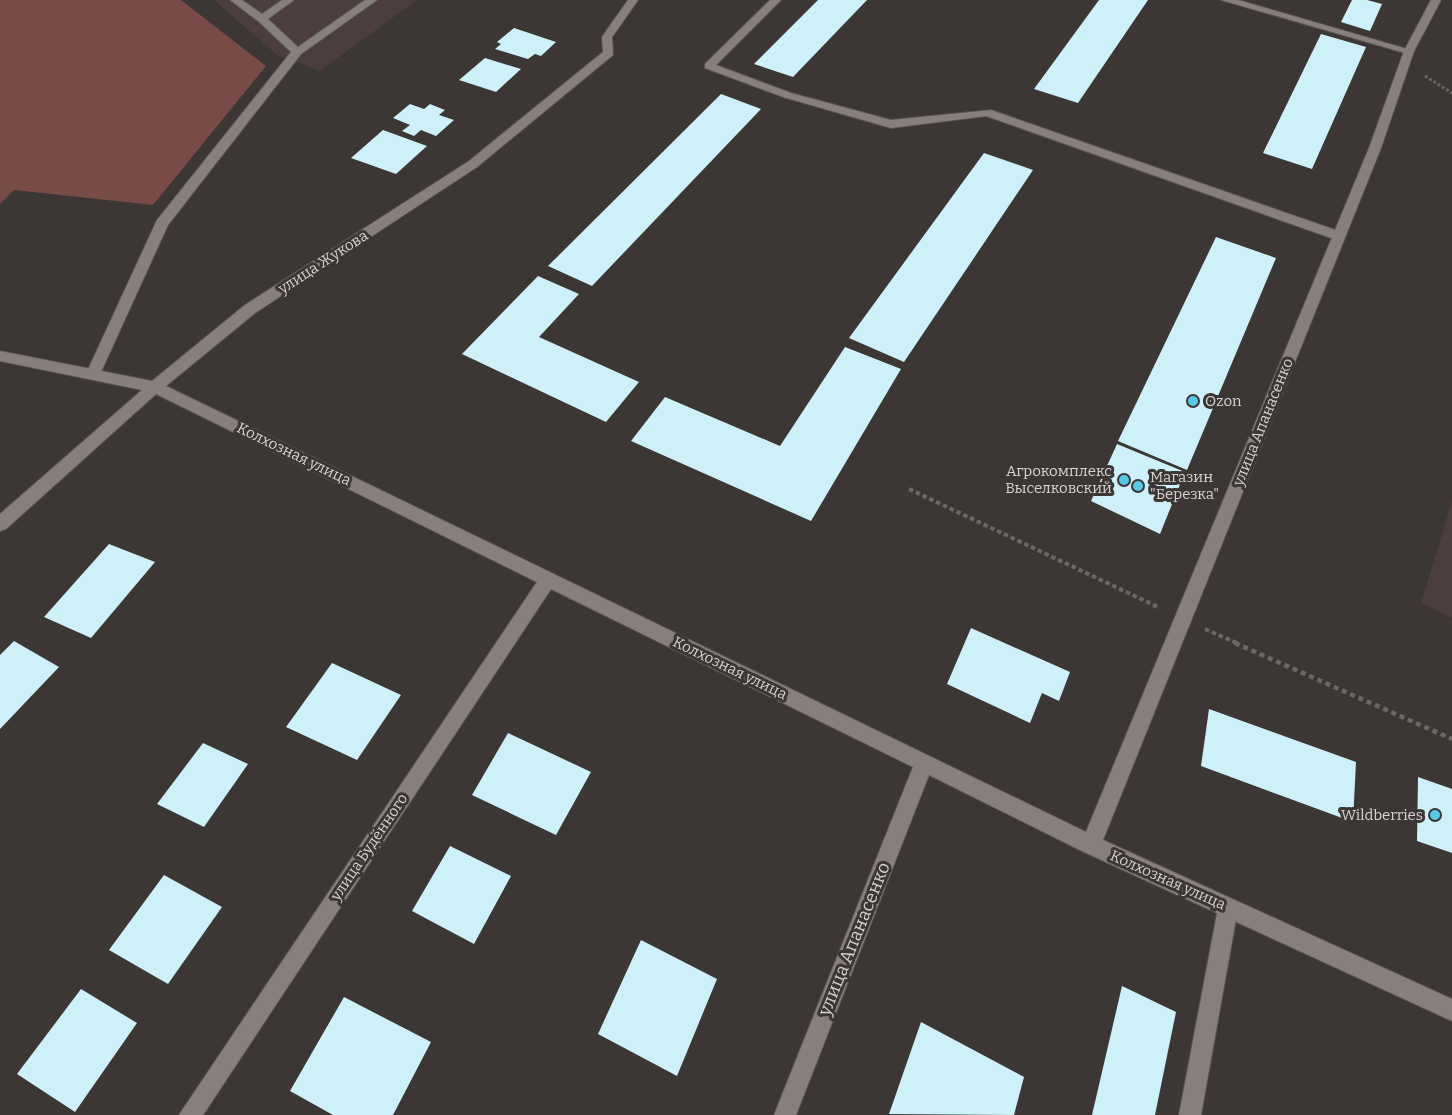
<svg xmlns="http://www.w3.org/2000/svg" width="1452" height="1115" viewBox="0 0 1452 1115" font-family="Bitter,serif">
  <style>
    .built { fill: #4b3e3c }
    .green { fill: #794b46 }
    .building { fill: #cef0f9 }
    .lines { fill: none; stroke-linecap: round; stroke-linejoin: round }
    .service-casing { stroke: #595454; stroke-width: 2 }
    .minor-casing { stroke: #595454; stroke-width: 2 }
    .path-far2 { stroke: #6c6766; stroke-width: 3; stroke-dasharray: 3 2; stroke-linecap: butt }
    .path-far1 { stroke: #6c6766; stroke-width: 4; stroke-dasharray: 4.5 3; stroke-linecap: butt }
    .path { stroke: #6c6766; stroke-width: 4.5; stroke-dasharray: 5 4; stroke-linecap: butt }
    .service { fill: #867f7e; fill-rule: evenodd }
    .minor { fill: #867f7e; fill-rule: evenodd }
    .poi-dot { fill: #58c9e4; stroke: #3c3635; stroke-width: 2 }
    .labels { text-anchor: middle; stroke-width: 6; stroke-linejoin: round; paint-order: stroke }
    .street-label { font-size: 15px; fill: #d7d3d3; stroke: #3c3635 }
    .poi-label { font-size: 15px; fill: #d7d3d3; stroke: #3c3635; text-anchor: start }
    .near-street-label { font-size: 18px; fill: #d7d3d3; stroke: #3c3635 }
  </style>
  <rect width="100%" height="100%" fill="#3c3635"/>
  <!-- built -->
  <g class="built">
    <polygon points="214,0 417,0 320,71 277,55"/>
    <polygon points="1452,501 1452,618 1421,603"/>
  </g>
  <!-- green -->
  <polygon class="green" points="0,0 181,0 266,66 153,205 14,190 0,204"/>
  <!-- building -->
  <g class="building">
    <polygon points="818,0 867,0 793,77 754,64"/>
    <polygon points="1099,0 1148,0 1078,103 1034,89"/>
    <polygon points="1352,0 1367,0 1382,4 1370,31 1341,22"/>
    <polygon points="514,28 556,42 541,56 535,54 528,59 495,49 501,44 497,42"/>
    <polygon points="1321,34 1366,47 1312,169 1263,153"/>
    <polygon points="485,58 521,69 496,92 459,80"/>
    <polygon points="721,94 761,109 592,286 548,266"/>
    <polygon points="410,104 424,109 430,104 445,110 439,115 454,120 436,136 421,130 414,136 402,131 410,125 393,118"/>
    <polygon points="383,130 427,146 396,174 351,158"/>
    <polygon points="984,153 1033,170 904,362 849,338"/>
    <polygon points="1216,237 1276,258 1187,470 1118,441"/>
    <polygon points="538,276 579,294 539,337 639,382 606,422 462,354"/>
    <polygon points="845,347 901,369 811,521 631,441 665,397 780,446"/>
    <polygon points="1117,444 1185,472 1160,534 1091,501"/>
    <polygon points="109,544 155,562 91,638 44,617"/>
    <polygon points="971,628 1070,672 1059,701 1042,693 1030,723 947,684"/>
    <polygon points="14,641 59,667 0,729 0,655"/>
    <polygon points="332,663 401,695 357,760 286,727"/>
    <polygon points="1209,709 1356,762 1353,822 1201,766"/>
    <polygon points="508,733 591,772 556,835 472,795"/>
    <polygon points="203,743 248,764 204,827 157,804"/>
    <polygon points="1418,777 1452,789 1452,853 1417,841"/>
    <polygon points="450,846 511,876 474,944 412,911"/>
    <polygon points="164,875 222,907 168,984 109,950"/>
    <polygon points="641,940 717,979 677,1076 598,1034"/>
    <polygon points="1122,986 1176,1012 1155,1115 1092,1115"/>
    <polygon points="81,989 137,1023 75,1112 17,1074"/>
    <polygon points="344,997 431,1042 393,1115 333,1115 290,1091"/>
    <polygon points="921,1022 1024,1077 1014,1115 889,1114"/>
  </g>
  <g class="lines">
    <!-- service casing -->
    <g class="service-casing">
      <g id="service">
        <polygon points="230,0 242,0 262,14 282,0 294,0 268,19 298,47 365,0 377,0 301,54 168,225 100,374 98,378 88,378 86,374 157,220 291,52 258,21"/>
        <polygon points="770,0 781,0 716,65 791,93 891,120 991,110 1344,233 1345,236 1339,240 1334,239 986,116 891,128 783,97 705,68 705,64"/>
        <polygon points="1221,0 1238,0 1414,51 1409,54 1405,53"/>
        <polygon points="1228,898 1235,901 1238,908 1201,1115 1179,1115 1218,908 1221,901"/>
      </g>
    </g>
    <!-- minor casing -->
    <g class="minor-casing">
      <polygon id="minor" points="628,0 638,0 612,37 613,55 477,167 255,313 166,386 1086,832 1369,148 1404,51 1431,0 1441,0 1414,51 1381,148 1103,840 1452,999 1452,1021 1084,852 929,775 796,1115 774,1115 913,767 551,589 203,1115 179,1115 537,582 156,394 6,529 0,531 0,514 142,390 0,361 0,351 152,381 245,305 469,161 603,52 602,37"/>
    </g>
    <!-- path-far2 -->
    <polyline class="path-far2" points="1425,76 1452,93"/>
    <!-- path-far1 -->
    <g class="path-far1">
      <polyline points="909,489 1160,608"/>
      <polyline points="1205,629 1239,644"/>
    </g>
    <!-- path -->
    <polyline class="path" points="1235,643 1452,739"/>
    <!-- service -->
    <use href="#service" class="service"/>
    <!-- minor -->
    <use href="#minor" class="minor"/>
  </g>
  <!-- markers -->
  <g class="poi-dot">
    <circle cx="1193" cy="401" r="6"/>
    <circle cx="1124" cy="480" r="6"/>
    <circle cx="1138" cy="486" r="6"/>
    <circle cx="1435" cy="815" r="6"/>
  </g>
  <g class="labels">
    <!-- street labels -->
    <g class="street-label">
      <text transform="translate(323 262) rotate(-33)" y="5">улица Жукова</text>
      <text transform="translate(1263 422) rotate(-68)" y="5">улица Апанасенко</text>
      <text transform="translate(294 454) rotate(26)" y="5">Колхозная улица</text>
      <text transform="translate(730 668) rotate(26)" y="5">Колхозная улица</text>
      <text transform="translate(369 847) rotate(-56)" y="5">улица Будённого</text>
      <text transform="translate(1168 880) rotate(24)" y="5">Колхозная улица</text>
    </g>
    <!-- poi labels -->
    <g class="poi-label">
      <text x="1205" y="406">Ozon</text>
      <text x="1112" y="476" text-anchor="end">Агрокомплекс<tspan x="1112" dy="17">Выселковский</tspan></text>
      <text x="1150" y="482">Магазин<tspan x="1150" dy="17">"Березка"</tspan></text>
      <text x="1423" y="820" text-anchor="end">Wildberries</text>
    </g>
    <!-- near-street labels -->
    <g class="near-street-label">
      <text transform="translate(854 939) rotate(-68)" y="6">улица Апанасенко</text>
    </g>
  </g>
</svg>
